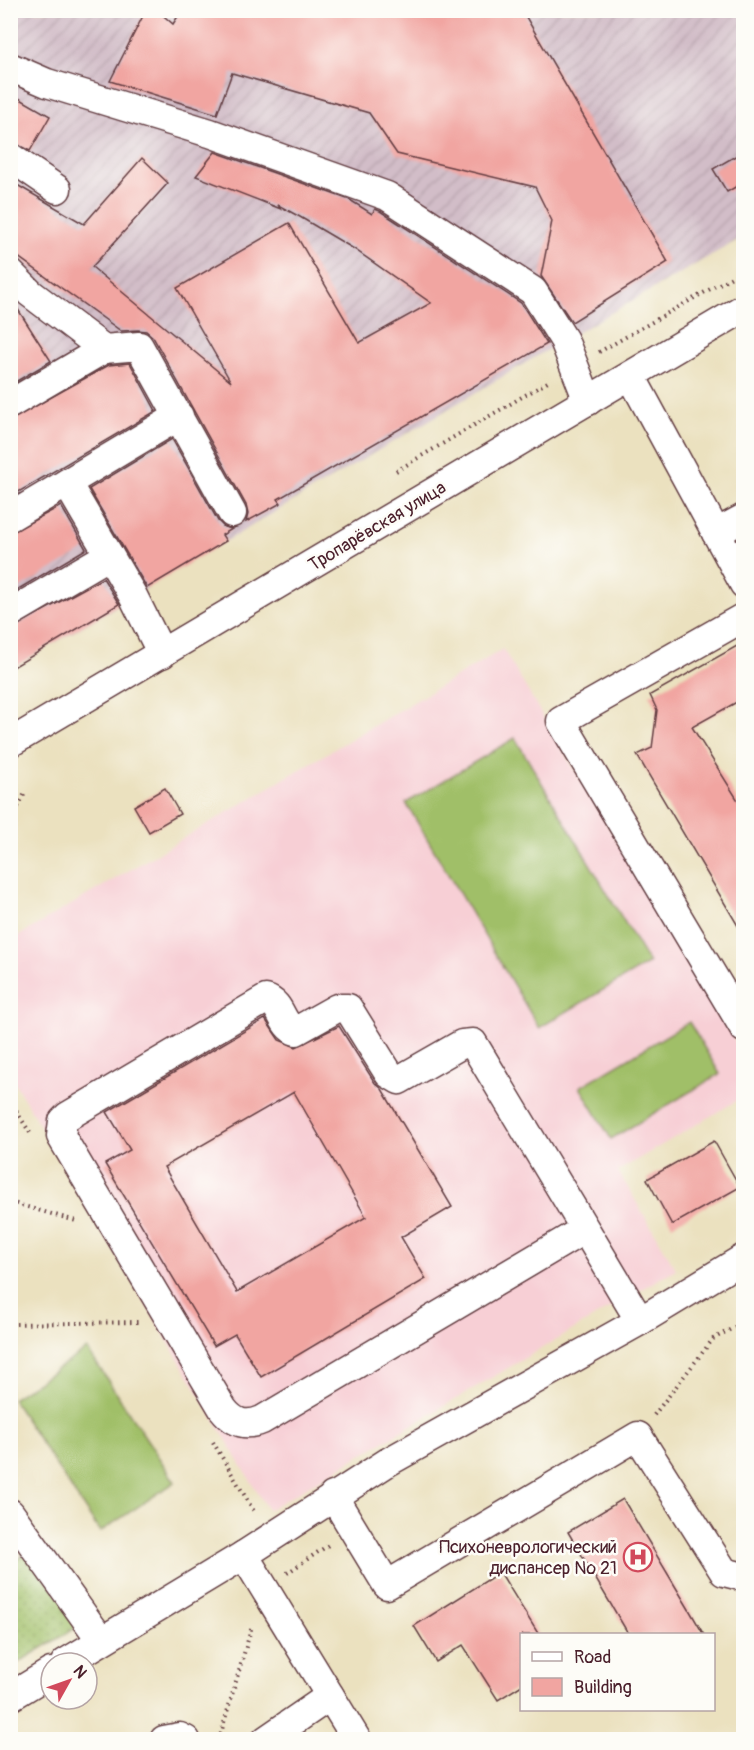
<svg xmlns="http://www.w3.org/2000/svg" width="754" height="1750" viewBox="0 0 754 1750" font-family="Pangolin,sans-serif">
  <style>
    .built { fill: #f7cfd5 }
    .industrial { fill: url(#industrial-furrows) }
    .grass { fill: url(#grass-dots); stroke: #756f49; stroke-width: 1.5 }
    .garden { fill: #a0bf67; stroke: #756f49; stroke-width: 1.5 }
    .building { fill: #f1a5a1; fill-rule: evenodd }
    .lines { fill: none; stroke-linecap: round; stroke-linejoin: round }
    .minor-casing { stroke: #623c41; stroke-width: 31 }
    .path { stroke: #623c41; stroke-width: 4; stroke-dasharray: 1.5 4.5; stroke-linecap: butt }
    .minor { stroke: #fff; stroke-width: 28 }
    .labels { text-anchor: middle; stroke-width: 5; stroke-linejoin: round; paint-order: stroke }
    .street-label { font-size: 18px; fill: #4a1f2b; stroke: #fdfcf7 }
    .poi-label { font-size: 18px; fill: #4a1f2b; stroke: #fdfcf7; text-anchor: end }
  </style>
  <defs>
    <pattern id="industrial-furrows" width="10" height="10" patternUnits="userSpaceOnUse" patternTransform="scale(1.5)"><rect width="10" height="10" fill="#d2bdc8"/><path d="M-1 1l2-2M0 10L10 0M9 11l2-2" fill="none" stroke="#b6a2ac"/></pattern>
    <pattern id="grass-dots" width="8" height="8" patternUnits="userSpaceOnUse" patternTransform="scale(1.5)"><rect width="8" height="8" fill="#a0bf67"/><path d="M2 2h.1M6 6h.1" fill="none" stroke="#849b55" stroke-width="1.8" stroke-linecap="round"/></pattern>
  </defs>
  <rect width="100%" height="100%" fill="#fdfcf7"/>
  <filter id="ink" filterUnits="userSpaceOnUse"><feTurbulence type="fractalNoise" baseFrequency=".0167" numOctaves="2"/><feDisplacementMap in="SourceGraphic" scale="12" xChannelSelector="R" yChannelSelector="G"/><feConvolveMatrix kernelMatrix="1 2 1 2 8 2 1 2 1" color-interpolation-filters="sRGB"/></filter>
  <filter id="wash" filterUnits="userSpaceOnUse"><feTurbulence type="fractalNoise" baseFrequency=".008" numOctaves="4" result="noise"/><feDisplacementMap in="SourceGraphic" scale="24" xChannelSelector="R" yChannelSelector="G"/><feGaussianBlur stdDeviation="1.35" result="paint"/><feColorMatrix in="noise" values="0 0 0 0 0 0 0 0 0 0 0 0 0 0 0 0 0 1.4 0 .05"/><feComposite in="paint" operator="in"/></filter>
  <g filter="url(#wash)">
    <rect width="100%" height="100%" fill="#ebe1bf"/>
    <!-- built -->
    <polygon class="built" points="503,649 743,1054 743,1097 618,1171 676,1269 268,1510 11,1077 10,941"/>
    <!-- industrial -->
    <polygon class="industrial" points="10,11 743,11 743,237 564,340 11,669"/>
    <!-- grass -->
    <polygon class="grass" points="35,1547 87,1621 11,1667 11,1564"/>
    <!-- garden -->
    <g class="garden">
      <polygon points="515,738 649,963 539,1028 406,803"/>
      <polygon points="689,1022 720,1074 611,1139 580,1087"/>
      <polygon points="87,1349 175,1482 100,1532 12,1399"/>
    </g>
    <g id="blocks">
      <!-- building -->
      <g class="building">
        <polygon points="146,10 157,10 173,24 182,10 522,10 668,262 572,322 541,276 552,221 535,187 397,154 369,113 232,73 217,114 110,81"/>
        <polygon points="10,93 50,116 30,151 10,141"/>
        <polygon points="744,151 744,182 727,192 713,169"/>
        <polygon points="215,152 350,200 372,214 375,209 380,211 521,303 547,344 278,499 281,503 246,522 248,514 246,505 153,337 146,331 138,330 121,331 10,251 10,177 14,180 12,182 84,224 142,158 168,183 92,267 231,382 177,288 289,223 359,343 431,303 354,249 300,217 278,205 281,209 196,176"/>
        <polygon points="10,297 51,361 10,385"/>
        <polygon points="130,363 156,411 10,497 10,420 109,365"/>
        <polygon points="172,439 218,521 224,527 232,529 222,535 226,541 147,588 89,489"/>
        <polygon points="61,506 86,549 10,594 10,533"/>
        <polygon points="103,578 119,604 10,669 10,629"/>
        <polygon points="744,642 744,698 692,727 744,810 744,936 637,755 652,748 657,710 650,695"/>
        <polygon points="165,788 180,814 149,832 134,806"/>
        <path d="M 265,1019 L 279,1040 L 296,1047 L 339,1026 L 375,1083 L 382,1089 L 452,1207 L 401,1237 L 426,1279 L 261,1377 L 235,1334 L 214,1346 L 105,1164 L 130,1150 L 107,1112 ZM 294,1092 L 366,1217 L 237,1292 L 164,1167 Z"/>
        <polygon points="714,1141 740,1187 672,1225 647,1179"/>
        <polygon points="623,1499 687,1606 704,1635 629,1635 568,1532"/>
        <polygon points="500,1572 539,1635 522,1635 522,1685 498,1700 463,1645 436,1662 414,1626"/>
      </g>
    </g>
  </g>
  <g filter="url(#ink)">
    <use href="#blocks" fill-opacity="0" stroke="#623c41" stroke-width="1.5"/>
    <g class="lines">
      <!-- minor casing -->
      <g class="minor-casing">
        <g id="minor">
          <polyline points="10,67 47,83 210,133 387,196 533,291 564,340 588,401"/>
          <polyline points="10,157 57,189"/>
          <polyline points="10,273 30,293 104,349 139,346 232,513"/>
          <polyline points="631,376 744,584"/>
          <polyline points="10,404 104,349"/>
          <polyline points="67,483 133,596 162,654"/>
          <polyline points="10,517 179,416"/>
          <polyline points="716,533 744,518"/>
          <polyline points="10,613 109,555"/>
          <polyline points="744,617 561,721 744,1028"/>
          <polyline points="10,743 744,308"/>
          <path d="M 585,1229 L 473,1043 L 462,1044 L 399,1080 L 389,1074 L 348,1008 L 337,1008 L 296,1031 C 281,1026 282,1003 266,999 L 68,1116 L 63,1121 L 61,1136 L 223,1409 C 234,1423 245,1427 262,1420 L 585,1229 L 640,1321"/>
          <polyline points="333,1496 387,1585 638,1436 724,1572 744,1577"/>
          <polyline points="10,1513 101,1640"/>
          <polyline points="244,1555 357,1740"/>
          <polyline points="65,1663 244,1555 388,1462 640,1321 744,1258"/>
          <polyline points="10,1697 51,1672"/>
          <polyline points="164,1740 180,1737 186,1740"/>
          <polyline points="266,1740 330,1696"/>
        </g>
      </g>
      <!-- path -->
      <g class="path">
        <polyline points="599,352 744,270"/>
        <polyline points="396,471 551,380"/>
        <polyline points="10,823 26,791"/>
        <polyline points="10,1101 32,1136"/>
        <polyline points="10,1202 76,1221"/>
        <polyline points="10,1324 138,1322"/>
        <polyline points="654,1415 713,1339 744,1322"/>
        <polyline points="213,1442 255,1513"/>
        <polyline points="287,1573 330,1544"/>
        <polyline points="219,1740 252,1626"/>
      </g>
      <!-- minor -->
      <use href="#minor" class="minor"/>
    </g>
  </g>
  <!-- icons -->
  <defs>
    <g id="hospital-ring" transform="scale(1.5)"><circle r="9.5" fill="#fdfcf7" stroke="#d1495b" stroke-width="1.5"/><path d="M-5-5h3v3.5h4V-5h3V5h-3V1.5h-4V5h-3Z" fill="#d1495b"/></g>
  </defs>
  <g fill-rule="evenodd">
    <use href="#hospital-ring" x="638" y="1557"/>
  </g>
  <g class="labels">
    <!-- street labels -->
    <g class="street-label">
      <text transform="translate(377 526) rotate(-31)" y="6">Тропарёвская улица</text>
    </g>
    <!-- poi labels -->
    <g class="poi-label">
      <text x="617" y="1553">Психоневрологический<tspan x="617" dy="21">диспансер № 21</tspan></text>
    </g>
  </g>
  <!-- margin -->
  <rect width="754" height="1750" fill="none" stroke="#fdfcf7" stroke-width="36"/>
  <!-- legend -->
  <rect x="520" y="1633" width="195" height="78" fill="#fdfcf7" stroke="#b5a4a5" stroke-width="1.5"/>
  <rect x="532" y="1652" width="30" height="9" fill="#ffffff" stroke="#b5a4a5" stroke-width="1.5"/>
  <text x="574" y="1663" font-size="18" fill="#4a1f2b">Road</text>
  <rect x="532" y="1678" width="30" height="18" fill="#f1a5a1" stroke="#b5a4a5" stroke-width="1.5"/>
  <text x="574" y="1693" font-size="18" fill="#4a1f2b">Building</text>
  <!-- north arrow -->
  <g transform="translate(69 1681) rotate(50)"><circle r="28" fill="#fdfcf7" stroke="#b5a4a5" stroke-width="1.5"/>
  <path d="M0-4.5L10 22L0 15L-10 22Z" fill="#d1495b"/>
  <text y="-9" font-size="16" font-weight="bold" text-anchor="middle" fill="#4a1f2b">N</text>
  </g>
</svg>
